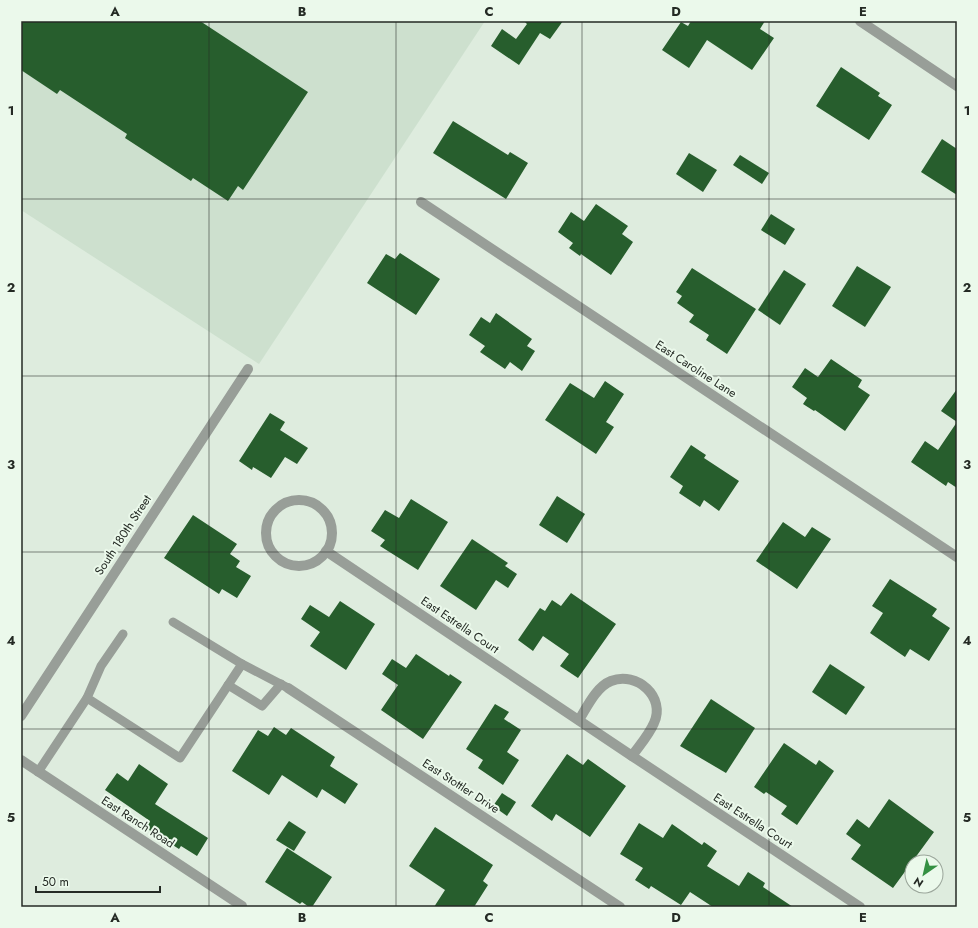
<svg xmlns="http://www.w3.org/2000/svg" width="978" height="928" viewBox="0 0 978 928" font-family="Jost,sans-serif">
  <style>
    .built { fill: #cde0ce }
    .building { fill: #275e2d }
    .lines { fill: none; stroke-linecap: round; stroke-linejoin: round }
    .lane { stroke: #989e98; stroke-width: 9 }
    .street { stroke: #989e98; stroke-width: 10 }
    .grid { fill: none; stroke: #242a24; stroke-width: 1; stroke-opacity: 0.55 }
    .labels { text-anchor: middle; stroke-width: 4; stroke-linejoin: round; paint-order: stroke }
    .street-label { font-size: 12px; fill: #242a24; stroke: #ebf9eb }
    .neatline { fill: none; stroke: #242a24; stroke-width: 1.5 }
    .grid-label { font-size: 13px; text-anchor: middle; font-weight: bold; fill: #242a24 }
  </style>
  <rect width="100%" height="100%" fill="#deecde"/>
  <!-- built -->
  <polygon class="built" points="21,21 485,21 259,364 21,210"/>
  <!-- building -->
  <g class="building">
    <polygon points="21,21 200,21 308,92 243,190 238,186 228,201 193,178 191,181 125,138 127,134 60,90 57,94 21,70"/>
    <polygon points="524,21 563,21 550,39 540,33 519,65 491,46 502,29 516,39 527,24"/>
    <polygon points="691,21 765,21 760,29 774,38 752,70 707,40 689,68 662,50 681,22 688,26"/>
    <polygon points="841,67 880,93 878,96 892,105 869,140 816,106"/>
    <polygon points="453,121 508,155 510,152 528,163 506,199 433,153"/>
    <polygon points="942,139 957,149 957,195 921,172"/>
    <polygon points="689,153 717,170 703,192 676,174"/>
    <polygon points="740,155 769,173 762,184 733,165"/>
    <polygon points="596,204 628,226 622,234 633,242 611,275 581,254 580,256 569,248 573,243 558,232 571,212 584,221"/>
    <polygon points="771,214 795,229 785,245 761,230"/>
    <polygon points="400,253 440,279 416,315 367,283 386,254 395,259"/>
    <polygon points="857,266 891,287 865,327 832,306"/>
    <polygon points="692,268 756,309 727,354 706,340 709,335 689,322 694,315 677,303 682,296 676,292"/>
    <polygon points="784,270 806,284 780,325 758,310"/>
    <polygon points="496,313 532,339 527,346 535,351 522,371 510,362 505,369 480,352 485,346 469,335 481,317 490,323"/>
    <polygon points="831,359 862,380 858,387 870,395 845,431 815,410 814,411 803,404 807,398 792,387 805,368 818,377"/>
    <polygon points="605,381 624,394 606,422 614,427 596,454 545,420 570,383 594,398"/>
    <polygon points="957,389 957,488 948,482 946,486 911,462 925,441 938,450 957,422 941,411"/>
    <polygon points="270,413 285,422 280,430 308,448 297,464 285,457 271,478 253,467 252,470 239,461"/>
    <polygon points="691,445 706,455 704,458 739,481 719,511 704,500 700,507 679,493 683,486 670,477"/>
    <polygon points="557,496 585,514 567,543 539,525"/>
    <polygon points="411,499 448,522 418,570 380,546 385,540 371,531 385,510 399,518"/>
    <polygon points="193,515 237,544 230,554 240,561 236,567 251,576 237,598 222,589 219,594 164,558"/>
    <polygon points="783,522 805,537 812,527 831,539 797,589 756,561"/>
    <polygon points="472,539 508,563 505,566 517,574 508,588 496,580 476,610 440,586"/>
    <polygon points="890,579 937,609 932,616 950,628 929,661 910,649 905,657 870,633 883,613 872,606"/>
    <polygon points="571,593 616,624 578,678 560,666 569,654 543,636 533,651 518,640 540,608 545,611 552,600 561,606"/>
    <polygon points="340,601 375,624 346,670 310,646 320,632 301,619 310,605 329,617"/>
    <polygon points="416,654 449,676 450,674 462,682 423,739 381,710 398,685 382,674 392,659 406,668"/>
    <polygon points="830,664 865,687 846,715 812,692"/>
    <polygon points="711,699 755,728 726,773 680,746"/>
    <polygon points="495,704 509,712 504,719 521,730 507,752 519,760 503,785 478,768 483,760 466,749"/>
    <polygon points="274,727 286,735 291,728 335,757 330,766 358,784 345,804 322,789 317,798 282,775 269,795 232,771 258,730 268,736"/>
    <polygon points="784,743 816,765 819,760 834,771 797,825 781,814 787,806 766,792 764,794 754,787"/>
    <polygon points="567,754 583,765 588,759 626,786 590,837 556,814 552,821 531,806"/>
    <polygon points="139,764 168,784 155,804 208,838 197,856 181,846 179,849 146,828 150,821 105,790 117,773 128,781"/>
    <polygon points="502,793 516,802 507,816 493,806"/>
    <polygon points="889,799 934,832 893,888 851,859 861,845 846,834 857,819 869,828"/>
    <polygon points="289,821 306,832 294,851 276,840"/>
    <polygon points="639,823 663,838 672,824 702,845 704,842 717,851 707,866 739,886 748,872 765,883 763,887 793,907 713,907 690,892 681,905 651,886 649,889 635,880 643,868 620,854"/>
    <polygon points="435,827 493,865 483,881 488,885 474,907 434,907 445,890 409,866"/>
    <polygon points="287,848 332,877 312,907 309,907 302,902 300,904 265,882"/>
  </g>
  <g class="lines">
    <!-- lane -->
    <g class="lane">
      <polyline points="173,622 242,664"/>
      <polyline points="123,634 101,666 87,698 180,758 242,664 288,688"/>
      <polyline points="228,685 262,706 281,684"/>
      <polyline points="38,772 87,698"/>
    </g>
    <!-- street -->
    <g class="street">
      <polyline points="860,21 957,86"/>
      <polyline points="421,202 957,557"/>
      <circle cx="299" cy="533" r="33"/>
      <polyline points="326,551 632,756 860,907"/>
      <polyline points="288,688 620,907"/>
      <polyline points="21,716 248,369"/>
      <path d="M 579,720 C 587,707 596,687 611,681 C 637,671 666,697 654,723 C 649,735 639,746 632,756"/>
      <polyline points="21,760 242,906"/>
    </g>
  </g>
  <!-- grid -->
  <path class="grid" d="M 209,21 L 209,907M 396,21 L 396,907M 582,21 L 582,907M 769,21 L 769,907M 21,199 L 957,199M 21,376 L 957,376M 21,552 L 957,552M 21,729 L 957,729"/>
  <g class="labels">
    <!-- street labels -->
    <g class="street-label">
      <text transform="translate(696 369) rotate(33)" y="4">East Caroline Lane</text>
      <text transform="translate(123 535) rotate(-57)" y="4">South 180th Street</text>
      <text transform="translate(460 625) rotate(34)" y="4">East Estrella Court</text>
      <text transform="translate(461 786) rotate(33)" y="4">East Stottler Drive</text>
      <text transform="translate(753 821) rotate(33)" y="4">East Estrella Court</text>
      <text transform="translate(138 822) rotate(33)" y="4">East Ranch Road</text>
    </g>
  </g>
  <!-- border -->
  <rect width="978" height="928" fill="none" stroke="#ebf9eb" stroke-width="44"/>
  <!-- north arrow -->
  <g transform="translate(924 874) rotate(214)"><circle r="19" fill="#ebf9eb" stroke="#9ba69b"/>
  <path d="M0-3L7 15L0 10L-7 15Z" fill="#349042"/>
  <text y="-6" font-size="11" font-weight="bold" text-anchor="middle" fill="#242a24">N</text>
  </g>
  <!-- scale -->
  <path d="M36 886v6h124v-6" fill="none" stroke="#242a24" stroke-width="2"/>
  <text x="42" y="886" font-size="12" fill="#242a24" stroke="#ebf9eb" stroke-width="3" paint-order="stroke">50 m</text>
  <rect x="22" y="22" width="934" height="884" class="neatline"/>
  <g class="grid-label">
    <text x="115" y="16">A</text>
    <text x="302" y="16">B</text>
    <text x="489" y="16">C</text>
    <text x="676" y="16">D</text>
    <text x="863" y="16">E</text>
    <text x="11" y="115">1</text>
    <text x="967" y="115">1</text>
    <text x="11" y="292">2</text>
    <text x="967" y="292">2</text>
    <text x="11" y="469">3</text>
    <text x="967" y="469">3</text>
    <text x="11" y="645">4</text>
    <text x="967" y="645">4</text>
    <text x="11" y="822">5</text>
    <text x="967" y="822">5</text>
    <text x="115" y="922">A</text>
    <text x="302" y="922">B</text>
    <text x="489" y="922">C</text>
    <text x="676" y="922">D</text>
    <text x="863" y="922">E</text>
  </g>
</svg>
